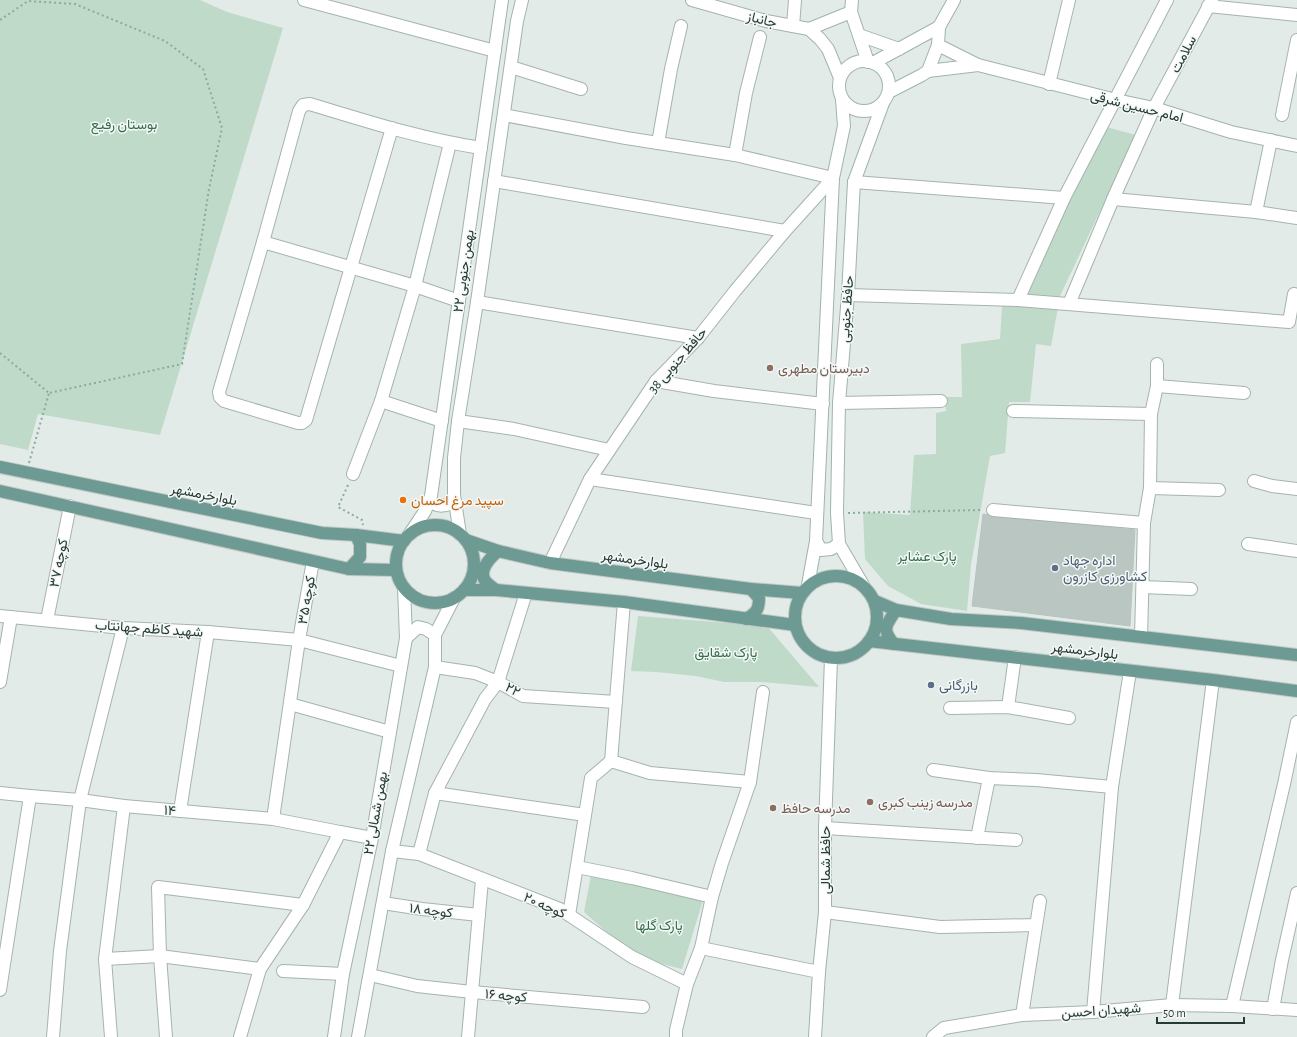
<svg xmlns="http://www.w3.org/2000/svg" width="1297" height="1037" viewBox="0 0 1297 1037" font-family="'Alegreya Sans',Vazirmatn,sans-serif">
  <style>
    .green { fill: #bfdac8 }
    .building { fill: #b9c6c1; stroke: #b7c4bf }
    .lines { fill: none; stroke-linecap: round; stroke-linejoin: round }
    .street-casing { stroke: #a6b3af; stroke-width: 14 }
    .secondary-casing { stroke: #a0b3ad; stroke-width: 14 }
    .primary-casing { stroke: #c2c8c7; stroke-width: 14 }
    .path { stroke: #88aba2; stroke-width: 2; stroke-dasharray: 2 3; stroke-linecap: butt }
    .street { stroke: #fff; stroke-width: 12 }
    .secondary { stroke: #fff; stroke-width: 12 }
    .primary { stroke: #6d9b93; stroke-width: 12 }
    .education-dot { fill: #8d6e63; stroke: #f4f8f6; stroke-width: 1.5 }
    .food-dot { fill: #e8710a; stroke: #f4f8f6; stroke-width: 1.5 }
    .service-dot { fill: #5c6f8a; stroke: #f4f8f6; stroke-width: 1.5 }
    .labels { text-anchor: middle; stroke-width: 3; stroke-linejoin: round; paint-order: stroke }
    .street-label { font-size: 14px; fill: #253b36; stroke: #f4f8f6 }
    .park-label { font-size: 14px; fill: #346d4e; stroke: #f4f8f6 }
    .education-label { font-size: 14px; fill: #785e54; stroke: #f4f8f6; text-anchor: start }
    .food-label { font-size: 14px; fill: #c56008; stroke: #f4f8f6; text-anchor: start }
    .service-label { font-size: 14px; fill: #4e5e75; stroke: #f4f8f6; text-anchor: start }
  </style>
  <rect width="100%" height="100%" fill="#e3ebe8"/>
  <!-- green -->
  <g class="green">
    <polygon points="0,0 200,0 227,12 283,28 160,435 38,414 28,450 0,444"/>
    <polygon points="1106,127 1136,135 1060,296 1051,346 1036,344 1030,402 1009,402 1005,453 990,456 971,565 967,611 921,604 888,586 865,559 863,512 910,515 914,455 936,454 936,413 946,411 945,397 962,397 961,344 1000,339 1002,306 1020,303"/>
    <polygon points="638,616 767,626 819,687 762,682 724,682 696,676 656,672 631,671"/>
    <path d="M 592,870 L 703,900 L 682,969 C 665,965 647,960 632,951 C 615,940 600,926 584,912 Z"/>
  </g>
  <!-- building -->
  <polygon class="building" points="983,514 1135,530 1130,626 972,606"/>
  <g class="lines">
    <!-- street casing -->
    <g class="street-casing">
      <g id="street">
        <polyline points="304,0 495,51"/>
        <polyline points="1208,6 1297,15"/>
        <polyline points="793,26 795,0"/>
        <polyline points="511,67 581,89"/>
        <polyline points="1049,84 1069,0"/>
        <polyline points="504,115 626,138 735,155 833,178 785,231 735,291 698,338 656,381 590,479 550,563"/>
        <polyline points="1282,115 1297,40"/>
        <path d="M 392,128 L 306,420 L 302,423 L 298,423 L 224,401 L 220,397 L 219,392 L 263,242 L 299,111 L 303,105 L 310,104 C 366,121 422,139 481,148"/>
        <polyline points="658,143 671,69 681,26"/>
        <polyline points="735,155 746,93 760,37"/>
        <polyline points="494,181 785,231"/>
        <polyline points="854,182 1064,198"/>
        <polyline points="1113,199 1256,212 1271,140"/>
        <polyline points="1256,212 1297,218"/>
        <polyline points="263,242 415,286 459,301"/>
        <polyline points="848,295 1018,300 1289,322 1294,294 1297,295"/>
        <polyline points="1018,300 1064,198 1167,0"/>
        <polyline points="477,302 698,338"/>
        <polyline points="1069,304 1113,199 1154,108 1212,0"/>
        <polyline points="656,381 714,391 823,404"/>
        <polyline points="1157,386 1244,393"/>
        <polyline points="381,401 442,421"/>
        <polyline points="839,403 941,401"/>
        <polyline points="1013,411 1151,414"/>
        <polyline points="458,421 514,429 609,450"/>
        <polyline points="353,474 381,401 415,286 450,143"/>
        <polyline points="590,479 816,513"/>
        <polyline points="1254,481 1272,486 1297,489"/>
        <polyline points="1150,488 1219,490"/>
        <polyline points="993,510 1144,523"/>
        <polyline points="1248,544 1297,551"/>
        <polyline points="1143,587 1191,589"/>
        <polyline points="0,616 123,628 208,632 299,640 401,666"/>
        <polyline points="47,620 70,506"/>
        <polyline points="1141,637 1144,523 1150,488 1151,414 1157,386 1157,364"/>
        <polyline points="435,667 475,673 498,682 523,696 616,702"/>
        <polyline points="0,682 11,617"/>
        <polyline points="290,704 390,732"/>
        <polyline points="1008,707 1015,657"/>
        <polyline points="950,708 1008,707 1069,718"/>
        <polyline points="611,761 650,773 750,782"/>
        <polyline points="933,770 989,778 1036,780 1112,787"/>
        <polyline points="0,793 30,796 80,800 124,806 273,819 340,832"/>
        <polyline points="435,793 585,815"/>
        <polyline points="180,811 208,632"/>
        <polyline points="273,819 299,640 313,561"/>
        <polyline points="825,828 1016,840"/>
        <polyline points="977,838 989,778"/>
        <polyline points="392,851 419,854 560,909 632,957 687,984"/>
        <polyline points="419,854 435,793 485,699 498,682 526,593"/>
        <polyline points="577,867 632,878 712,897"/>
        <polyline points="383,903 422,909 479,915"/>
        <polyline points="825,912 940,927 1036,925"/>
        <polyline points="569,915 591,778 611,761 624,602"/>
        <polyline points="701,948 819,972"/>
        <polyline points="105,959 160,956 260,969"/>
        <polyline points="283,971 343,974"/>
        <polyline points="370,975 417,986 472,992 643,1007"/>
        <polyline points="0,990 30,796"/>
        <polyline points="1172,1005 1213,680"/>
        <polyline points="1232,1006 1284,784 1297,722"/>
        <polyline points="1273,1009 1282,960 1297,893"/>
        <polyline points="1093,1012 1112,787 1130,671"/>
        <polyline points="1022,1015 1040,901"/>
        <polyline points="53,1037 60,951 80,800 123,628"/>
        <polyline points="111,1037 105,959 124,806"/>
        <polyline points="166,1037 160,956 158,887 303,905"/>
        <polyline points="240,1037 260,969 303,905 340,832 372,838"/>
        <polyline points="468,1037 482,880"/>
        <polyline points="676,1037 676,1030 687,984 701,948 712,897 722,863 750,782 763,692"/>
        <polyline points="933,1037 944,1028 1022,1015 1093,1012 1172,1005 1232,1006 1297,1010"/>
      </g>
    </g>
    <!-- secondary casing -->
    <g class="secondary-casing">
      <g id="secondary">
        <polyline points="692,0 766,21 809,29"/>
        <polyline points="852,0 851,12 868,62"/>
        <polyline points="954,0 939,27 938,45 978,65 1116,100 1154,108 1231,132 1297,146"/>
        <polyline points="809,29 820,39 828,49 840,78"/>
        <polyline points="809,29 851,12"/>
        <polyline points="859,35 899,49"/>
        <circle cx="864" cy="86" r="25"/>
        <polyline points="873,63 939,27"/>
        <polyline points="928,71 938,45"/>
        <polyline points="889,92 922,75 928,71 978,65"/>
        <path d="M 429,501 C 439,508 445,506 455,502"/>
        <polyline points="460,534 454,495 454,458 458,421 477,302 517,21 522,0"/>
        <polyline points="409,535 425,511 431,496 502,0"/>
        <polyline points="816,541 821,550 831,549 839,544"/>
        <polyline points="808,585 816,541 833,178 844,126 842,100"/>
        <polyline points="863,585 839,544 837,513 839,403 848,295 854,182 883,103"/>
        <polyline points="406,638 418,627 426,629 435,635"/>
        <polyline points="334,1037 343,974 372,838 406,638 404,588"/>
        <polyline points="358,1037 392,851 435,667 435,635 454,598"/>
        <polyline points="815,1037 819,972 825,912 825,828 831,658"/>
      </g>
    </g>
    <!-- primary casing -->
    <g class="primary-casing">
      <g id="primary">
        <polyline points="0,467 322,533 356,535 404,541"/>
        <polyline points="0,491 349,569 396,570"/>
        <circle cx="435" cy="564" r="39"/>
        <polyline points="466,540 498,551 550,563 751,589 802,593"/>
        <polyline points="349,569 360,557 360,544 356,535"/>
        <circle cx="836" cy="617" r="41"/>
        <polyline points="464,590 496,590 624,602 795,625"/>
        <path d="M 496,590 C 493,588 489,585 486,582 C 477,571 490,558 498,551"/>
        <polyline points="875,601 896,610 951,619 1021,623 1297,655"/>
        <path d="M 746,619 C 756,613 759,610 759,598 L 751,589"/>
        <polyline points="869,641 1213,680 1297,691"/>
        <path d="M 894,644 C 881,629 886,625 896,610"/>
      </g>
    </g>
    <!-- path -->
    <g class="path">
      <polyline points="0,20 28,1 75,4 165,41 203,69 222,128 209,189 182,364 49,393"/>
      <polyline points="0,353 49,393"/>
      <polyline points="29,463 49,393"/>
      <polyline points="348,485 338,507 362,520 363,525"/>
      <polyline points="848,513 981,510"/>
    </g>
    <!-- street -->
    <use href="#street" class="street"/>
    <!-- secondary -->
    <use href="#secondary" class="secondary"/>
    <!-- primary -->
    <use href="#primary" class="primary"/>
  </g>
  <!-- markers -->
  <g class="education-dot">
    <circle cx="770" cy="368" r="4"/>
    <circle cx="870" cy="802" r="4"/>
    <circle cx="773" cy="808" r="4"/>
  </g>
  <circle class="food-dot" cx="403" cy="500" r="4"/>
  <g class="service-dot">
    <circle cx="1055" cy="568" r="4"/>
    <circle cx="931" cy="685" r="4"/>
  </g>
  <g class="labels">
    <!-- street labels -->
    <g class="street-label">
      <text transform="translate(762 19) rotate(14)" y="5">جانباز</text>
      <text transform="translate(1183 54) rotate(-62)" y="5">سلامت</text>
      <text transform="translate(1137 106) rotate(14)" y="5">امام حسین شرقی</text>
      <text transform="translate(463 271) rotate(-82)" y="5">۲۲ بهمن جنوبی</text>
      <text transform="translate(846 309) rotate(-86)" y="5">حافظ جنوبی</text>
      <text transform="translate(677 360) rotate(-49)" y="5">حافظ جنوبی 38</text>
      <text transform="translate(204 494) rotate(11)" y="5">بلوارخرمشهر</text>
      <text transform="translate(635 559) rotate(8)" y="5">بلوارخرمشهر</text>
      <text transform="translate(58 563) rotate(-79)" y="5">کوچه ۳۷</text>
      <text transform="translate(306 600) rotate(-80)" y="5">کوچه ۳۵</text>
      <text transform="translate(149 628) rotate(4)" y="5">شهید کاظم جهانتاب</text>
      <text transform="translate(1085 650) rotate(7)" y="5">بلوارخرمشهر</text>
      <text transform="translate(513 689) rotate(28)" y="5">۲۲</text>
      <text transform="translate(170 810) rotate(5)" y="5">۱۴</text>
      <text transform="translate(375 813) rotate(-80)" y="5">۲۲ بهمن شمالی</text>
      <text transform="translate(825 860) rotate(-90)" y="5">حافظ شمالی</text>
      <text transform="translate(545 905) rotate(24)" y="5">کوچه ۲۰</text>
      <text transform="translate(431 910) rotate(7)" y="5">کوچه ۱۸</text>
      <text transform="translate(506 995) rotate(5)" y="5">کوچه ۱۶</text>
      <text transform="translate(1101 1010) rotate(-4)" y="5">شهیدان احسن</text>
    </g>
    <!-- park labels -->
    <g class="park-label">
      <text x="124" y="129">بوستان رفیع</text>
      <text x="927" y="561">پارک عشایر</text>
      <text x="726" y="657">پارک شقایق</text>
      <text x="659" y="930">پارک گلها</text>
    </g>
    <!-- education labels -->
    <g class="education-label">
      <text x="778" y="373">دبیرستان مطهری</text>
      <text x="878" y="807">مدرسه زینب کبری</text>
      <text x="781" y="813">مدرسه حافظ</text>
    </g>
    <!-- food labels -->
    <g class="food-label">
      <text x="411" y="505">سپید مرغ احسان</text>
    </g>
    <!-- service labels -->
    <g class="service-label">
      <text x="1063" y="565">اداره جهاد<tspan x="1063" dy="16">کشاورزی کازرون</tspan></text>
      <text x="939" y="690">بازرگانی</text>
    </g>
  </g>
  <!-- scale -->
  <path d="M1157 1017v6h87v-6" fill="none" stroke="#253b36" stroke-width="2"/>
  <text x="1163" y="1017" font-size="12" fill="#253b36" stroke="#f4f8f6" stroke-width="3" paint-order="stroke">50 m</text>
</svg>
